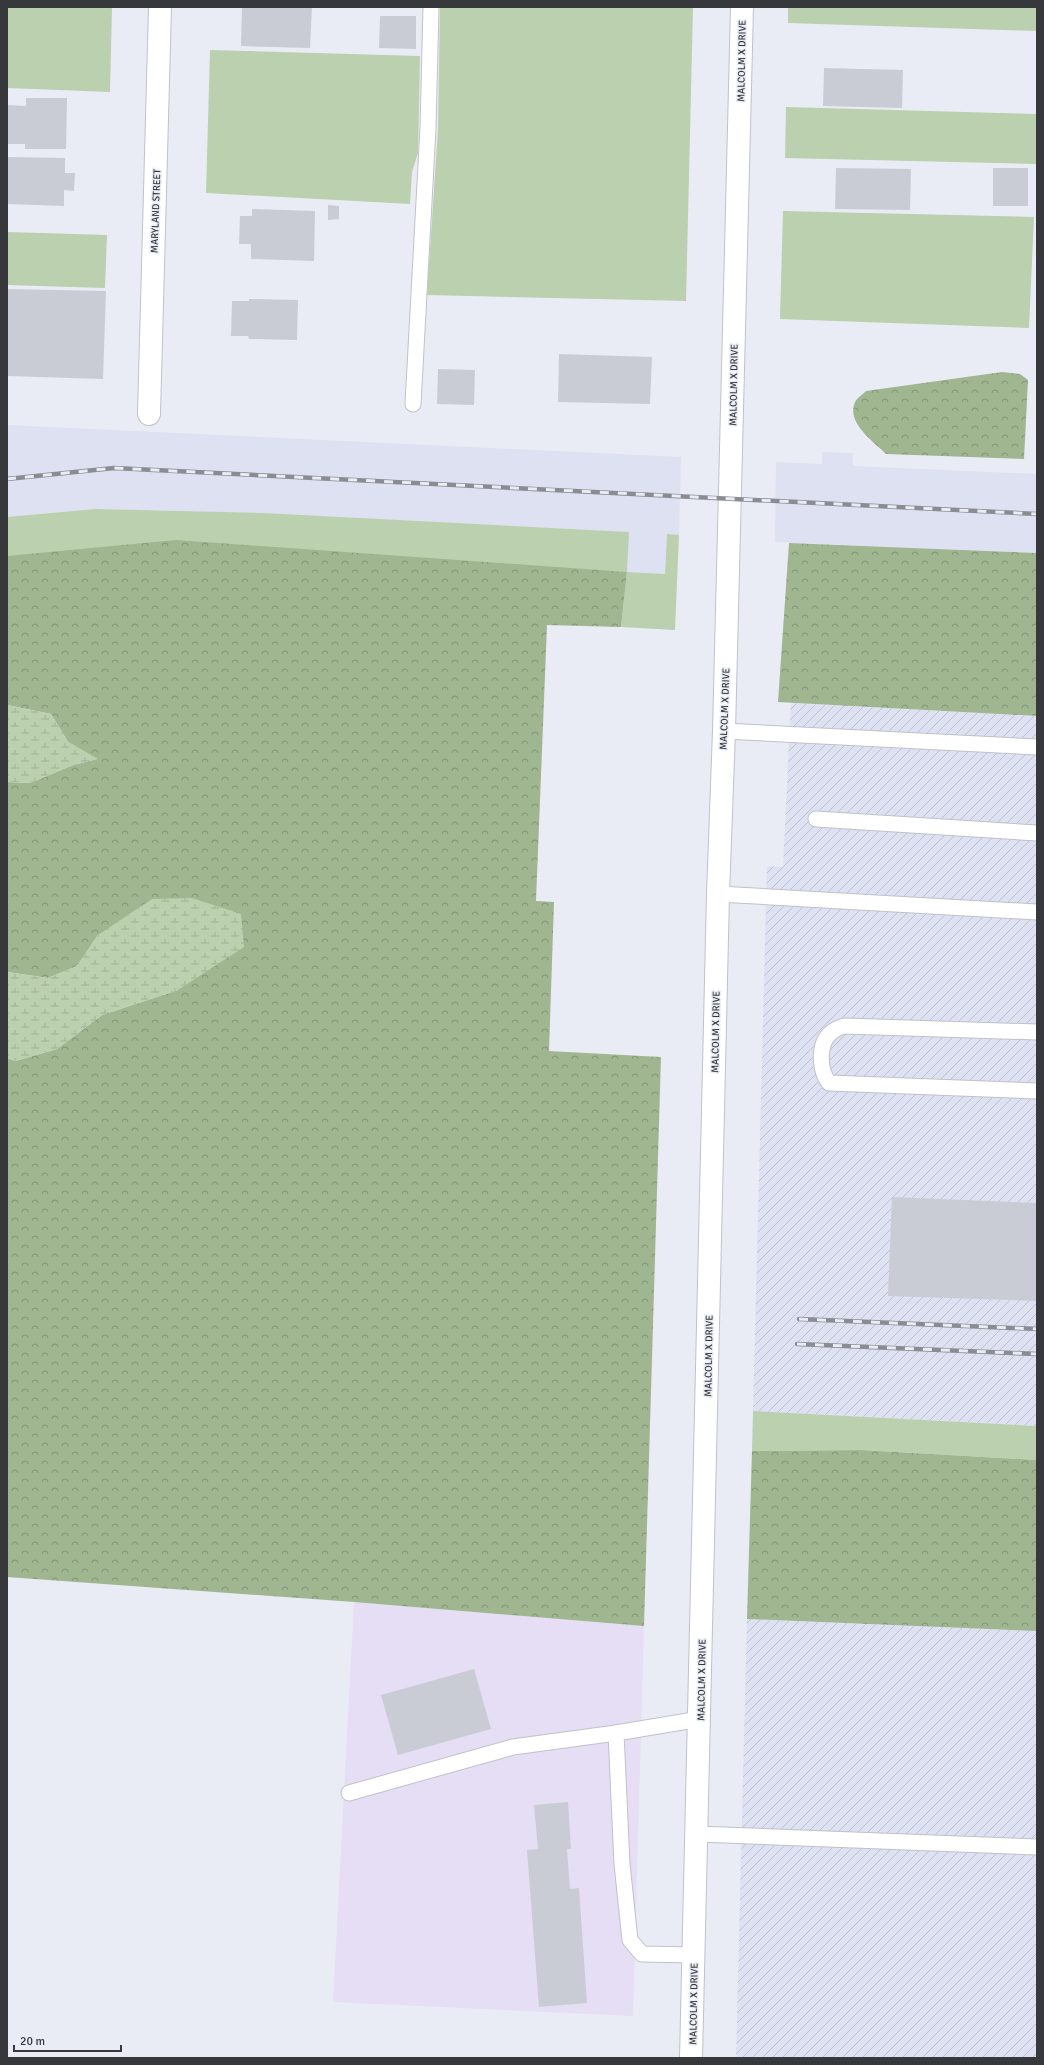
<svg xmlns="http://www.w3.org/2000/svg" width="1044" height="2065" viewBox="0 0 1044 2065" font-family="Signika,sans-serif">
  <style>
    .commercial { fill: #e5def4 }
    .industrial { fill: url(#industrial-furrows) }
    .built { fill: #dde1f1 }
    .grass { fill: #bad0ae }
    .forest { fill: url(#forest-crowns) }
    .wetland { fill: url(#wetland-marsh) }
    .building { fill: #caccd5 }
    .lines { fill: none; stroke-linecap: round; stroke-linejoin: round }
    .lane-casing { stroke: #bfc2cb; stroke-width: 17 }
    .street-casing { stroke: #bfc2cb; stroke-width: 24 }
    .secondary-casing { stroke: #bfc2cb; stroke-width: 24 }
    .lane { stroke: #fff; stroke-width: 15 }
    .street { stroke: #fff; stroke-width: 22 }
    .secondary { stroke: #fff; stroke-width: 22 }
    .rail-casing { stroke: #8a8c92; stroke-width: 4.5 }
    .rail { stroke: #e9ecf5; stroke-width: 3; stroke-dasharray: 9; stroke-linecap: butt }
    .labels { text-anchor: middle; stroke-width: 3; stroke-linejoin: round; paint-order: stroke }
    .street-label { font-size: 10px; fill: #37383c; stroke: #e9ecf5 }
  </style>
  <defs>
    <pattern id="industrial-furrows" width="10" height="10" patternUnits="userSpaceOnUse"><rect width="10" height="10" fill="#dde1f1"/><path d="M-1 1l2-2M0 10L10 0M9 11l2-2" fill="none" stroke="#bec2d0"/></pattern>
    <pattern id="forest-crowns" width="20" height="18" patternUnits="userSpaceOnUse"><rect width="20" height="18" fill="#9fb691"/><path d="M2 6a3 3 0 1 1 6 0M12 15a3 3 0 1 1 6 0" fill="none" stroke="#829578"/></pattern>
    <pattern id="wetland-marsh" width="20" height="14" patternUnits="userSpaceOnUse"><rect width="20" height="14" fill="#bad0ae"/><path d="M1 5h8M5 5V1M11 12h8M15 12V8" fill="none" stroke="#a0b397"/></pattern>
  </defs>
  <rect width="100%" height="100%" fill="#e9ecf5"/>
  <!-- commercial -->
  <polygon class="commercial" points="354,1602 644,1626 633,2016 333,2002"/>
  <!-- industrial -->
  <g class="industrial">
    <polygon points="791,703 1037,716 1037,1426 753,1411 767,866 783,867"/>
    <polygon points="747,1619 1037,1631 1037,2058 736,2058"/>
  </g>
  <!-- built -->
  <g class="built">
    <polygon points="7,425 681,457 679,535 667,534 665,574 627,572 628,532 264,513 95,509 7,517"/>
    <polygon points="822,452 853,453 853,466 1037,474 1037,553 775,542 776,462 822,464"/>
  </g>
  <!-- grass -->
  <g class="grass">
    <polygon points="7,7 112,7 110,92 7,88"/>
    <polygon points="440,7 693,7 686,301 427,295 438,129"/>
    <polygon points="788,7 1037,7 1037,31 788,23"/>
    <polygon points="210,50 420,56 418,153 412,172 410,204 206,193"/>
    <polygon points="786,107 1037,114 1037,164 785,158"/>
    <polygon points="783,211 1034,217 1029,328 780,319"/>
    <polygon points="7,232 107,235 105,288 7,285"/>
    <polygon points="95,509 264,513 629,532 627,572 665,574 667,534 679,535 675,630 621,627 627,572 7,556 7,517"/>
    <polygon points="753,1411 1037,1426 1037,1460 861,1450 752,1451"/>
  </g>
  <!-- forest -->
  <g class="forest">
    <path d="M 1002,372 L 1020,374 L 1028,380 L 1024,459 L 886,454 C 873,441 846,423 855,402 C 857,398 863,394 866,391 Z"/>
    <polygon points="176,540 627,572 621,627 547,625 536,901 554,902 549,1051 661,1057 644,1626 354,1602 7,1577 7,1058 15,1061 57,1049 102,1015 178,990 98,935 77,966 48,978 7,972 7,782 30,783 73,765 97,759 68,742 51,714 7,705 7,556"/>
    <polygon points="789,543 1037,553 1037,716 778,702"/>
    <polygon points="861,1450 1037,1460 1037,1631 747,1619 752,1451"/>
  </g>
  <!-- wetland -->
  <g class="wetland">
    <polygon points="7,705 51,714 68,742 98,759 73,765 30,783 7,782"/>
    <polygon points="192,898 241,914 244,947 178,990 102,1015 57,1049 15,1061 7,1058 7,972 48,978 77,966 98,935 152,899"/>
  </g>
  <!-- building -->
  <g class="building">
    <polygon points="242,7 312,7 310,48 241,46"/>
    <polygon points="380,16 416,16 416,49 379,48"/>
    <polygon points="824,68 903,70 902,108 823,106"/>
    <polygon points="26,98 67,98 66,149 25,149 25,144 7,144 7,105 26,106"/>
    <polygon points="7,157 65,158 65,173 75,173 74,191 64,190 64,206 7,204"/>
    <polygon points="836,168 911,169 910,210 835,209"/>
    <rect x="993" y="168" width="35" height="38"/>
    <polygon points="328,205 339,206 339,219 328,220"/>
    <polygon points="252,209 315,211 314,261 251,259 251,244 239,244 240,216 252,216"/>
    <polygon points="7,289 106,291 103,379 7,376"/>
    <polygon points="249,299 298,300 297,340 249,339 248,336 231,336 232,301 249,301"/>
    <polygon points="559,354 652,357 650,404 558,402"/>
    <polygon points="438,369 475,370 474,405 437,404"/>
    <polygon points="892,1197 1037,1203 1037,1301 888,1296"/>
    <polygon points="474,1669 491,1729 398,1755 381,1695"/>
    <polygon points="568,1802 571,1849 567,1849 570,1889 579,1888 587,2003 539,2007 527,1850 538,1849 534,1805"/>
  </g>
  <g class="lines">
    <!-- lane casing -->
    <g class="lane-casing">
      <g id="lane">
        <polyline points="413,404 428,128 431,7"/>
        <polyline points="724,731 1037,747"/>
        <polyline points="816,819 1037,833"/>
        <polyline points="718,894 1037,912"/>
        <path d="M 1037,1032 L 844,1026 C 841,1027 836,1029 833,1031 C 817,1042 819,1070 829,1083 L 1037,1091"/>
        <polyline points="349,1793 513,1747 616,1733"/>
        <polyline points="697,1834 1037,1847"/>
        <polyline points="694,1955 642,1954 630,1940 622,1864 616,1733 700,1719"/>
      </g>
    </g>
    <!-- street casing -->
    <g class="street-casing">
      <polyline id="street" points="149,414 160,7"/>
    </g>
    <!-- secondary casing -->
    <g class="secondary-casing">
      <polyline id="secondary" points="691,2058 718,894 724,731 742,7"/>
    </g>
    <!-- lane -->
    <use href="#lane" class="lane"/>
    <!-- street -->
    <use href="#street" class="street"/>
    <!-- secondary -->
    <use href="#secondary" class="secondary"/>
    <!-- rail casing -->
    <g class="rail-casing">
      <g id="rail">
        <polyline points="7,479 114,468 1037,514"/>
        <polyline points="799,1319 1037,1329"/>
        <polyline points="797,1344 1037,1354"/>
      </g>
    </g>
    <!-- rail -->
    <use href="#rail" class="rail"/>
  </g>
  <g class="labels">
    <!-- street labels -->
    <g class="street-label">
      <text transform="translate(741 61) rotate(-89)" y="4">MALCOLM X DRIVE</text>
      <text transform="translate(155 211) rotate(-88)" y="4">MARYLAND STREET</text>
      <text transform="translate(733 385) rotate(-89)" y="4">MALCOLM X DRIVE</text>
      <text transform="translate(724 709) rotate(-88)" y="4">MALCOLM X DRIVE</text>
      <text transform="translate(715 1032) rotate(-89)" y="4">MALCOLM X DRIVE</text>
      <text transform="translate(708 1356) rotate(-89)" y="4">MALCOLM X DRIVE</text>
      <text transform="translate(701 1680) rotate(-89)" y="4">MALCOLM X DRIVE</text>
      <text transform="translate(693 2004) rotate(-89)" y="4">MALCOLM X DRIVE</text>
    </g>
  </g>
  <!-- border -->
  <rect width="1044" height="2065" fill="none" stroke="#37383c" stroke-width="16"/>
  <!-- scale -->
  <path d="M14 2045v6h107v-6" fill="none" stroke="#37383c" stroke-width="2"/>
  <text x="20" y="2045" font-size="12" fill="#37383c" stroke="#e9ecf5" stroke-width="3" paint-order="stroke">20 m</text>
</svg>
